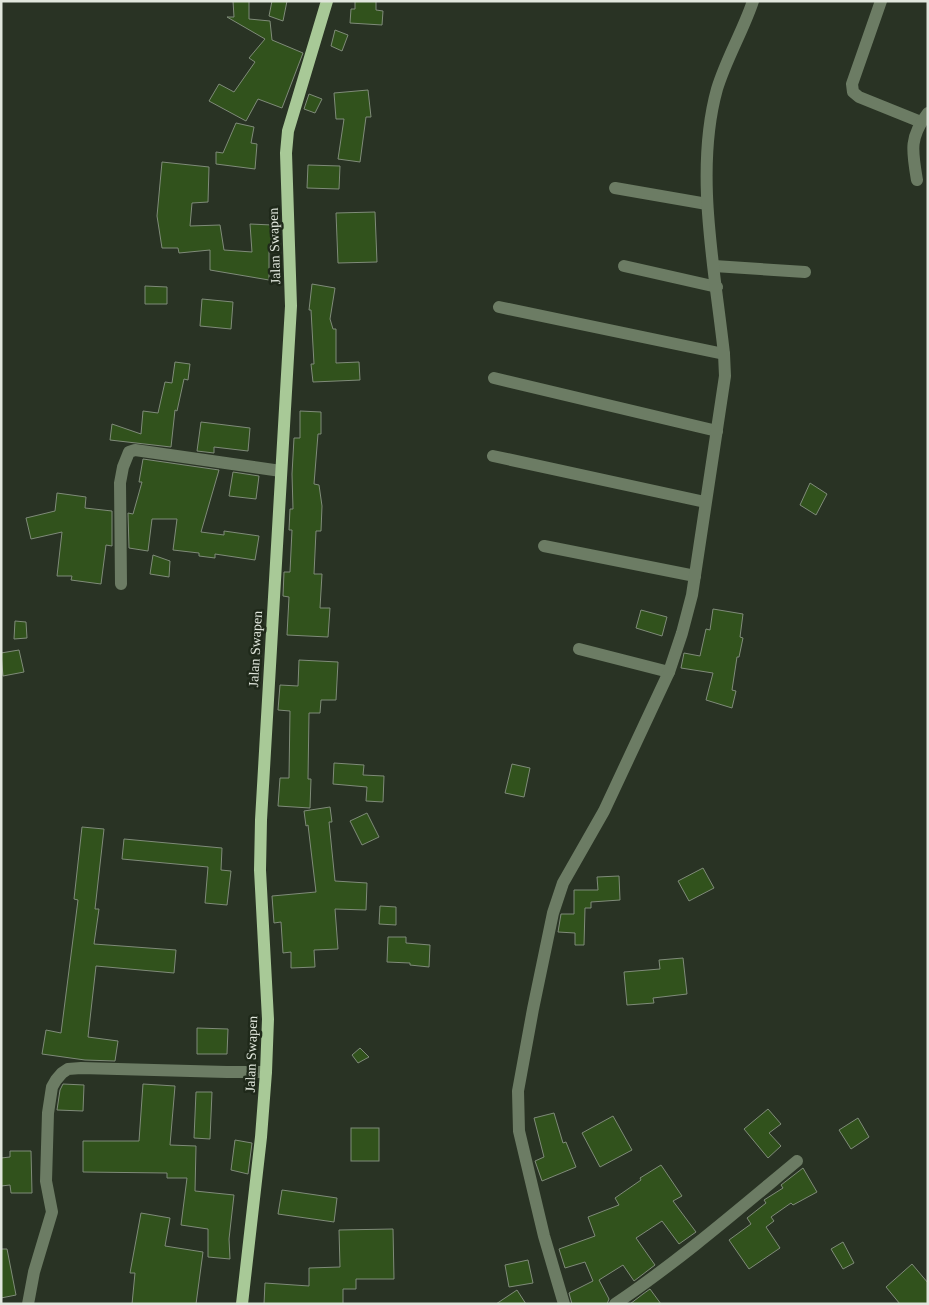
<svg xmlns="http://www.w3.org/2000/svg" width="929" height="1305" viewBox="0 0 929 1305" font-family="Georgia,serif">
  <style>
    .building { fill: #31521c; stroke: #7f8b79 }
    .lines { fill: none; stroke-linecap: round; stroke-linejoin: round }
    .minor { stroke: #6c7c64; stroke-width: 12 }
    .major { stroke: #a8c997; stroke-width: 12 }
    .labels { text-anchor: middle; stroke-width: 5; stroke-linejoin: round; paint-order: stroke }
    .street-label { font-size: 14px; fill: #e1e7dd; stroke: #1f291a }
  </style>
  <rect width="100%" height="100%" fill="#293324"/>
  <!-- building -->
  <g class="building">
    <polygon points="233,1 249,1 249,19 270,21 272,40 303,53 282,108 258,99 246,121 209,101 219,84 234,92 255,62 249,58 265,39 227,17 234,17"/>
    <polygon points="272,1 287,1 283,21 269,16"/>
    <polygon points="355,1 376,1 376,10 383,11 382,25 350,23 351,9 355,9"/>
    <polygon points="335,30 348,35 342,51 331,46"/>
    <polygon points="368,90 371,117 366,117 360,162 338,159 344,119 336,119 334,93"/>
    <polygon points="309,94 322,99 315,113 304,109"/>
    <polygon points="236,123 254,127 251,143 257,144 255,169 216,164 216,152 223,153"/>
    <polygon points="162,162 209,167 208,202 192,203 190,226 220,225 224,250 252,252 250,224 272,225 274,245 269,245 269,280 210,270 210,250 179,253 178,248 162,248 157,216"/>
    <polygon points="308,165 340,166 339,189 307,188"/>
    <polygon points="375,212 377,262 338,263 336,213"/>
    <polygon points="312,284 335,288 330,319 333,329 336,329 336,363 359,362 360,380 313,382 311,364 314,364 311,310 309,310"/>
    <polygon points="145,286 167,287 167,304 145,304"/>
    <polygon points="202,299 233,302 231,329 200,326"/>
    <polygon points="175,362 190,364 188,380 184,379 177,411 175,410 171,447 110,440 112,424 141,434 143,411 158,413 165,382 172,383"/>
    <polygon points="300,411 321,412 321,434 318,434 314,484 319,485 322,506 321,531 316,531 314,574 322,574 320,608 330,608 328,637 287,635 289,597 283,596 284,572 290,572 292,530 289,530 290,509 293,509 292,474 294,438 300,438"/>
    <polygon points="201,422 250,428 248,451 214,447 214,453 197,451"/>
    <polygon points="143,459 219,470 201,532 224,535 224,531 259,536 255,560 215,554 215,558 199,556 199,553 173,550 177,519 152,519 148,551 129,548 128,513 133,514 142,482 139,482"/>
    <polygon points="233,472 259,476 256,499 229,496"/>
    <polygon points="810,483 827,494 816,515 800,505"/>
    <polygon points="57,493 86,497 85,508 112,511 112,546 106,545 101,584 71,580 72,576 57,576 62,532 31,539 26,518 55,511"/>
    <polygon points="153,555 170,561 169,577 150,574"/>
    <polygon points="713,609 743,614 740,637 743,638 739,657 737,657 732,690 736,691 732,708 706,700 713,673 681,668 684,653 700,656 706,629 710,630"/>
    <polygon points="641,610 667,617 662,636 636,628"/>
    <polygon points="15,621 26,622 27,638 14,639"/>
    <polygon points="19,650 24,672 3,676 1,653"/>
    <polygon points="299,660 338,662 336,700 321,700 320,713 309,713 308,779 311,779 310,808 278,806 280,778 289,778 290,711 278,710 280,685 298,686"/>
    <polygon points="334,763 364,765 363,775 384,776 383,802 366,801 367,787 333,784"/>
    <polygon points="512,764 530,768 524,797 505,793"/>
    <polygon points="330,807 332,822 329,822 335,881 367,883 366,910 335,909 338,949 314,950 315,967 291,968 291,952 283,953 281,922 274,923 272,896 316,892 308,825 306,826 304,811"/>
    <polygon points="367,813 379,837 362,845 350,821"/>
    <polygon points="82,827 104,829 95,909 99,909 94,944 176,950 174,973 96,966 88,1037 118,1041 115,1061 85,1060 42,1054 46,1030 61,1033 78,900 74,899"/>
    <polygon points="124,839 222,848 221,870 231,871 227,905 205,903 208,867 122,859"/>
    <polygon points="703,868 714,888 689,901 678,881"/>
    <polygon points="619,876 620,900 591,902 591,908 585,908 584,945 575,945 575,933 558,932 561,914 574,914 574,890 598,890 597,877"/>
    <polygon points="380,906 396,907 396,925 379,924"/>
    <polygon points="388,937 406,937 406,943 430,945 429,967 410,965 410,963 387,962"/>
    <polygon points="683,958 687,994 653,998 654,1003 627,1005 624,972 660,969 659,960"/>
    <polygon points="197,1028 228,1029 227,1054 197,1054"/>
    <polygon points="360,1048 369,1057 358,1063 352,1055"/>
    <polygon points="63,1084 84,1085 83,1111 57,1110 60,1090"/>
    <polygon points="143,1084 175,1086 170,1145 196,1146 195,1191 234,1195 229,1239 230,1259 208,1257 208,1229 181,1225 187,1178 167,1178 167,1173 83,1172 83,1141 139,1141"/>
    <polygon points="196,1092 212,1092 210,1139 194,1138"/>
    <polygon points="768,1109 781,1124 769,1133 781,1146 768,1158 744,1129"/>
    <polygon points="554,1113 563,1143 566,1142 576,1167 542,1181 535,1161 544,1157 534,1118"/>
    <polygon points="613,1116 632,1150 600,1167 582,1133"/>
    <polygon points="858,1118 869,1137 851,1149 839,1130"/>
    <rect x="351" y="1128" width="28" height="33"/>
    <polygon points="235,1140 252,1143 248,1174 231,1170"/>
    <polygon points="10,1151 31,1151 32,1193 11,1193 10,1185 1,1186 1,1158 10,1157"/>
    <polygon points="661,1165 682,1196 673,1201 696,1232 679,1244 662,1221 636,1238 655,1265 634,1281 623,1265 599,1280 609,1299 607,1304 572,1304 569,1293 593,1281 585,1262 565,1268 559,1249 595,1236 588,1217 619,1205 615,1198 641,1180 640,1178"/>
    <polygon points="803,1168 817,1192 793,1205 791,1203 771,1217 774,1221 766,1227 780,1248 749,1269 729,1240 751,1224 747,1218 766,1203 764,1200 783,1188 781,1185"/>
    <polygon points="282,1190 337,1198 334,1222 278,1214"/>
    <polygon points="141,1213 170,1218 165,1246 203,1252 196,1304 132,1304 135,1273 130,1273"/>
    <polygon points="393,1229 394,1279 356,1279 356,1289 343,1289 343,1304 264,1304 265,1283 309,1286 309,1268 340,1267 339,1230"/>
    <polygon points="843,1242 854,1263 843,1269 831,1249"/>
    <polygon points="1,1249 7,1249 16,1295 1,1298"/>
    <polygon points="528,1260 533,1283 509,1287 505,1265"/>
    <polygon points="912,1264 928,1283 928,1304 900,1304 886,1287"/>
    <polygon points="650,1289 661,1304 630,1304 643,1294"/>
    <polygon points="517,1290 526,1304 496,1304"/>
  </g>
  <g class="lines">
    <!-- minor -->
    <g class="minor">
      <polyline points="881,1 852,84 853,92 859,97 921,122"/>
      <path d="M 917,180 C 912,151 909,137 928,113"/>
      <polyline points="615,188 707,204"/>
      <polyline points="624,266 717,287"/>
      <polyline points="714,266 805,272"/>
      <polyline points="499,307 724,354"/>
      <polyline points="494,378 717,431"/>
      <polyline points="493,456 705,502"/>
      <polyline points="544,546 695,576"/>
      <polyline points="121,584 120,483 123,467 129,452 135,450 281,471"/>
      <polyline points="579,649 669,672"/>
      <polyline points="28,1304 34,1272 52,1212 46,1181 48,1113 52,1087 56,1080 62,1073 68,1069 81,1068 227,1072 266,1072"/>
      <path d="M 564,1304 L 544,1236 L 519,1131 L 518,1091 L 533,1009 L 553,913 L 563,883 L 604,811 L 669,672 L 682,633 L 692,595 L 725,376 L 724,354 C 715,270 694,172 717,89 C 726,59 743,31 753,1"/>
      <path d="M 615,1304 C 679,1261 738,1210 797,1161"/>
    </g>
    <!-- major -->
    <polyline class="major" points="242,1304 261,1137 266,1072 268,1019 260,870 261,820 291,306 286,153 288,131 327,1"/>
  </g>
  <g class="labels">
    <!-- street labels -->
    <g class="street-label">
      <text transform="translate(274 246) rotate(-92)" y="5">Jalan Swapen</text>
      <text transform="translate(255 649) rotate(-87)" y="5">Jalan Swapen</text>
      <text transform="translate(251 1054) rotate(-88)" y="5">Jalan Swapen</text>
    </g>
  </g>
  <!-- border -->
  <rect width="929" height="1305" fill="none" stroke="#e1e7dd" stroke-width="5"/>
</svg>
